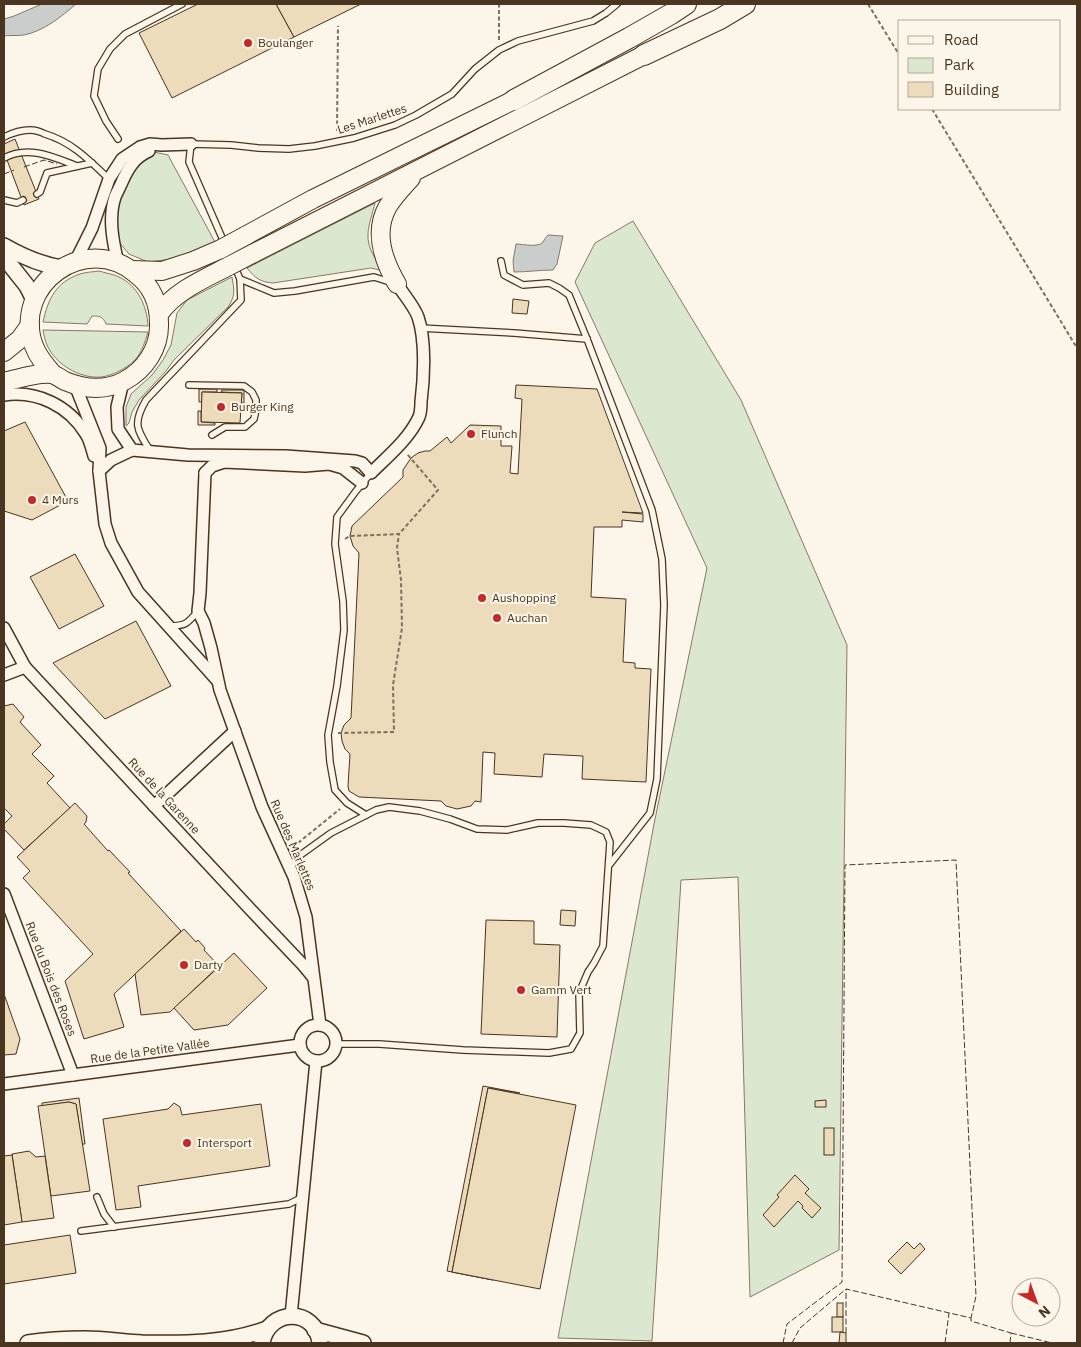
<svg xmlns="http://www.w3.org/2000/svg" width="1081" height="1347" viewBox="0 0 1081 1347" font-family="'IBM Plex Sans',sans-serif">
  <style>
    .green { fill: #dce7d0; stroke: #887966 }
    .water { fill: #c9cecd; stroke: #887966 }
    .building { fill: #ecdcbc; stroke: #4a3520 }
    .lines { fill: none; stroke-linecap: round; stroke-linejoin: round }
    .lane-casing { stroke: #4a3520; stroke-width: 8 }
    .street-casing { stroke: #4a3520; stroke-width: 14 }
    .secondary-casing { stroke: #4a3520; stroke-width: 18 }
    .primary-casing { stroke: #4a3520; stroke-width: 20 }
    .highway-casing { stroke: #4a3520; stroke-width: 22 }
    .path { stroke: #7f6f5c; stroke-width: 2; stroke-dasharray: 4 2.5; stroke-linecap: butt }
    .lane { stroke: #fbf6e9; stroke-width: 5.5 }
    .street { stroke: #fbf6e9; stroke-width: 11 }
    .secondary { stroke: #fbf6e9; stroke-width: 15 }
    .primary { stroke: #fbf6e9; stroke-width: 18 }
    .highway { stroke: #fbf6e9; stroke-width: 20 }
    .primary-bridge-casing { stroke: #4a3520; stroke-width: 20; stroke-linecap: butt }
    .primary-bridge { stroke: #fbf6e9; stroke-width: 18 }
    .fence { stroke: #4a3520; stroke-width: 1; stroke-dasharray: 6 2.5; stroke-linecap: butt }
    .poi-dot { fill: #c62828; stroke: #fbf6e9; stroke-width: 2 }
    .labels { text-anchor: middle; stroke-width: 4; stroke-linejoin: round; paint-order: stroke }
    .poi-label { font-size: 12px; fill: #4a3520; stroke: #fbf6e9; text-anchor: start }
    .street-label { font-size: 12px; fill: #4a3520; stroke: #fbf6e9 }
  </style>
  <rect width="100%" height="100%" fill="#fbf6e9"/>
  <!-- green -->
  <g class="green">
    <polygon points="154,152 168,155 216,244 172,259 148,262 129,254 119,242 116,217 121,187 129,172"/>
    <path d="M 375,203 C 373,212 368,226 368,234 C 367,248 376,260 384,271 L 371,268 L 273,283 C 260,282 255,278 247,268 Z"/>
    <polygon points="633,221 741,400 847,645 839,1250 750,1297 738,877 681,880 652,1341 558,1338 654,824 707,568 575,282 595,243"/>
    <path d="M 99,271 C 105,273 113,274 119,277 C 138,286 147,306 148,326 L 106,324 C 103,316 99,316 92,316 L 87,324 L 43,322 C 48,299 56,282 80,274 C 86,272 93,272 99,271 Z"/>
    <path d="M 232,277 C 234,290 236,295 228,307 L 174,360 L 166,371 L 139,400 L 132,412 L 129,423 L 126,426 L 126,407 L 131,394 L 152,375 L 163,360 L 171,345 L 177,313 L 187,300 Z"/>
    <path d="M 43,330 L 148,332 C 145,342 142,352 135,360 C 127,368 112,376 101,377 C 80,379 55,364 47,345 C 45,341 44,335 43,330 Z"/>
  </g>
  <!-- water -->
  <g class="water">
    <path d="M 42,4 L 76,4 C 61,17 44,31 24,35 C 18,36 10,35 4,36 L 4,19 L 14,16 Z"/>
    <path d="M 548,235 L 563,236 L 557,264 L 553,270 C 540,270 527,272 514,272 L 513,261 L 516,244 C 523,244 538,248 543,242 C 544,240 546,237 548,235 Z"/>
  </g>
  <!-- building -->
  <g class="building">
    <polygon points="198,4 276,4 294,37 172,98 139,33"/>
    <polygon points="276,4 361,4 294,37"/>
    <polygon points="15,139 39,199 24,205 4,152 4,144"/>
    <polygon points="513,299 529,301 527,314 512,313"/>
    <polygon points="516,385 597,389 643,513 622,512 643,514 643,522 622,520 622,527 594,527 591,597 626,599 623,662 635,663 635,668 651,669 646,782 582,779 583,756 544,754 542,777 494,774 495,753 483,752 481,802 475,801 471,806 457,809 446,806 441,801 359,797 349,791 348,786 350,754 345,749 342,741 341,733 344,725 351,718 359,553 353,546 350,536 352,526 403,477 403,470 411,458 418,453 425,451 430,451 447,437 451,443 470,425 501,426 501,446 512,446 510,473 518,474 522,399 515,398"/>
    <polygon points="199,389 217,389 217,392 202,392 202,402 199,402"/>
    <polygon points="222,390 244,390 244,403 241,403 242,393 221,392"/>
    <polygon points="202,392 242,393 240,423 201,422"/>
    <polygon points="198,411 201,411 201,422 215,423 215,425 198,425"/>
    <polygon points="25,422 68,501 32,520 4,511 4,431"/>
    <polygon points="75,554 104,606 59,629 30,577"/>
    <polygon points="136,621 171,686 105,719 53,663"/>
    <polygon points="13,704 24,717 20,722 41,745 32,754 54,776 47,783 70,808 24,850 4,829 4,824 12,816 4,808 4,706"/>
    <polygon points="75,803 87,816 86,822 84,824 108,851 109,850 130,872 128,873 181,931 114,994 124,1027 84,1039 65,981 93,954 23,878 30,871 17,857"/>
    <polygon points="561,910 576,911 575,926 560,925"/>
    <polygon points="486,920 534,921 534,944 560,945 557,1037 481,1034"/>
    <polygon points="184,929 196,942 198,940 205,948 204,950 219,966 170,1012 141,1015 135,974"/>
    <polygon points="234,953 267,988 228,1025 194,1030 174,1008"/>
    <polygon points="4,994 20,1039 16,1054 4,1055"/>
    <polygon points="483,1086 520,1093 488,1088 452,1272 493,1280 447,1271"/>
    <polygon points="488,1088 576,1105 540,1289 452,1272"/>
    <polygon points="79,1098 85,1144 82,1144 76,1104 69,1102 42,1106 42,1103"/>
    <polygon points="826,1100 826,1107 815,1107 815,1101"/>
    <polygon points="69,1102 76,1104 90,1191 51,1196 38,1106"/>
    <polygon points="174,1103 180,1107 182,1115 261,1104 270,1166 138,1186 141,1207 116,1210 103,1119 168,1109"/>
    <rect x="824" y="1128" width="10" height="27"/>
    <polygon points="29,1151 36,1157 45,1156 54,1218 22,1222 12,1154"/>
    <polygon points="12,1155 22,1222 4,1225 4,1156"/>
    <polygon points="795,1175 809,1189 805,1193 821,1208 812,1218 802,1208 803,1206 798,1201 774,1227 763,1215 779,1197 777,1195"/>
    <polygon points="70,1235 76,1273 4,1284 4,1245"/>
    <polygon points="907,1242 914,1249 920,1243 925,1249 901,1274 888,1261"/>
    <rect x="837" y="1303" width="6" height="14"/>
    <rect x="832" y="1317" width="11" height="15"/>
    <polygon points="840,1332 846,1333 846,1343 839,1343"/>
  </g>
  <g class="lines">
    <!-- lane casing -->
    <g class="lane-casing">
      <g id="lane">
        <path d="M 4,137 C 12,133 20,130 30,130 C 35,130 41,132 45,134 C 72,142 89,160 109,179"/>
        <polyline points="118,139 106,121 94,96 98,69 110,49 125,34 182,4"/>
        <path d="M 4,158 C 29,145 53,157 77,166"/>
        <polyline points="37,194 40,192 47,173 92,163"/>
        <polyline points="4,200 17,203 23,200"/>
        <polyline points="501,261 504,275 523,285 549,283 559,288 569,295 587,339 652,510 662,559 664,605 657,779 650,813 610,864"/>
        <polyline points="240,279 274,293 295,291 374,277 390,282"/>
        <polyline points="420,328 514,333 587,339"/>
        <polyline points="189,385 244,386 252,392 256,400 256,410 254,419 245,427 225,427 212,435"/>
        <path d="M 151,452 C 137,430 132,424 146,400 L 241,300 L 240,279 L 189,162 L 191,144 L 231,145 L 258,148 L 289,149 L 315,146 L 354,138 L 395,125 L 416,115 L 452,94 L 475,69 L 499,50 L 518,41 L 593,21 L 606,13 L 617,4"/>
        <path d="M 170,626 C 186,626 188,623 198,611"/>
        <polyline points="366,815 347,803 335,790 330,762 328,735 337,686 344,630 343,601 335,544 337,517 356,491 371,473"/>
        <polyline points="290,867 299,856 331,833 376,810 389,807 420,811 450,819 477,829 507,830 538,823 564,823 591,825 606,832 610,842 603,946 594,963 588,972 579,993 580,1033 571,1049 549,1053 463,1050 379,1044 336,1044"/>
        <polyline points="97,1197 104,1214 114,1227"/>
        <polyline points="81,1231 289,1204 303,1197"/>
      </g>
    </g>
    <!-- street casing -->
    <g class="street-casing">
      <g id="street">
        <polyline points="75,262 92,228 109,179 122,159 140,147 150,144 162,145 191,144"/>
        <path d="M 118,263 C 113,242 108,218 115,197 C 117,192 120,187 122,182 C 128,168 135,157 149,151"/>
        <path d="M 123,382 L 117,407 L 118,429 L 132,450 L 188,455 L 286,456 L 355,461 L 362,463 L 371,473 C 388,456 409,439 419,417 C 421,412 421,407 421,402 C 424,378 426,340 418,317 C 414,306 404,295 397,284"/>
        <polyline points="75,385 100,448 99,471 105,524 111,543 138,592 217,680"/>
        <path d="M 4,395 C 37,390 69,406 86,434 C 90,440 92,449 94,456"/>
        <polyline points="99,471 111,460 132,450"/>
        <polyline points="205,473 200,593 198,611 204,623 211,648 220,690 262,807 294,877 306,917 320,1025"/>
        <polyline points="205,473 212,466 224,462 305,466 329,464 343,468 362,483"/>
        <polyline points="4,628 25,667 250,909 304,966 313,977"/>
        <polyline points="4,675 25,667"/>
        <polyline points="154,806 235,731"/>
        <polyline points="4,894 73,1075"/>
        <circle cx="318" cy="1043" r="18"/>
        <polyline points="4,1084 300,1045"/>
        <polyline points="291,1316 316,1061"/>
      </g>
    </g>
    <!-- secondary casing -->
    <g class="secondary-casing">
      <g id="secondary">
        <path d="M 4,246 C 23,257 39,264 61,268"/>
        <polyline points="4,257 27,286 34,300"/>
        <polyline points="315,1330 363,1343"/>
        <path d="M 28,1343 C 47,1340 66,1339 85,1339 C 104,1339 123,1342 142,1343 C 184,1344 227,1344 267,1329"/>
        <path d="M 262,1343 C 268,1308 316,1307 320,1343"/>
      </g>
    </g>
    <!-- primary casing -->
    <g class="primary-casing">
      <g id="primary">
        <polyline points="245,236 313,199 514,100"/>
        <polyline points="252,254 644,55"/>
        <polyline points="132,270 162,271 193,261 221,249"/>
        <path d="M 397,284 C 383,260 373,232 388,206 C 395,195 403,187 411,178"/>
        <path d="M 159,314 C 175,291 204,279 229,266"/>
        <polyline points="4,352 20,339 30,325"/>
        <path d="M 4,382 C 17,379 39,372 52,374 C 56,375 61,379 65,381 C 84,389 105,391 124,381 C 145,370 160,348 159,323 C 159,304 152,286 136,274 C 86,231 11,285 34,346 C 38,357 45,365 53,374"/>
      </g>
    </g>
    <!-- highway casing -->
    <g class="highway-casing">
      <g id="highway">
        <polyline points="644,55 720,19 745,4"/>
        <polyline points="514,100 629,38 671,14 686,4"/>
      </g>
    </g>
    <!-- path -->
    <g class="path">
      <polyline points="868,4 900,56"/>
      <polyline points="499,40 499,4"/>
      <polyline points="932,109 1077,348"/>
      <polyline points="337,131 338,26"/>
      <polyline points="345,539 350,536 399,534 438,490 407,454"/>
      <polyline points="338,733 394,732 393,685 402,628 401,580 397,548 399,534"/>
      <polyline points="293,847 340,809"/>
    </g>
    <!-- lane -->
    <use href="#lane" class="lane"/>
    <!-- street -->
    <use href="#street" class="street"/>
    <!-- secondary -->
    <use href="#secondary" class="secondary"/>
    <!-- primary -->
    <use href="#primary" class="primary"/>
    <!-- highway -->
    <use href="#highway" class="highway"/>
    <!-- primary-bridge casing -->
    <g class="primary-bridge-casing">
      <g id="primary-bridge">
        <polyline points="221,249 245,236"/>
        <polyline points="229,266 252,254"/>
      </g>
    </g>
    <!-- primary-bridge -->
    <use href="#primary-bridge" class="primary-bridge"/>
    <!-- fence -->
    <g class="fence">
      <polyline points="24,167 44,160 57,164"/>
      <polyline points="4,174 14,170"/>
      <polyline points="846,1333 846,1289 971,1318 971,1321 1011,1333 1010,1343"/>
      <polyline points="1011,1333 1052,1343"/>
      <polyline points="783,1343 787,1324 842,1282 845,865 956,860 976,1296 971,1318"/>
      <polyline points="792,1343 800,1328 846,1289"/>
      <polyline points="945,1343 949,1313"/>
    </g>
  </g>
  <!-- markers -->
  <g class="poi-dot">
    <circle cx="248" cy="43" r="5"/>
    <circle cx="221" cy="407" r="5"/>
    <circle cx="471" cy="434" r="5"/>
    <circle cx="32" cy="500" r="5"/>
    <circle cx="482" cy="598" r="5"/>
    <circle cx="497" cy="618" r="5"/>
    <circle cx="184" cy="965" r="5"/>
    <circle cx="521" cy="990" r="5"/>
    <circle cx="187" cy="1143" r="5"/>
  </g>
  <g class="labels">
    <!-- poi labels -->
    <g class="poi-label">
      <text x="258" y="47">Boulanger</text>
      <text x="231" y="411">Burger King</text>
      <text x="481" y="438">Flunch</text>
      <text x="42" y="504">4 Murs</text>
      <text x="492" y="602">Aushopping</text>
      <text x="507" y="622">Auchan</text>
      <text x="194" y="969">Darty</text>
      <text x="531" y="994">Gamm Vert</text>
      <text x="197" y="1147">Intersport</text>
    </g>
    <!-- street labels -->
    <g class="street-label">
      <text transform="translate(372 119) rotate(-18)" y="4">Les Marlettes</text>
      <text transform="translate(164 796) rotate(47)" y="4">Rue de la Garenne</text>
      <text transform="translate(293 845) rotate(67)" y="4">Rue des Marlettes</text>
      <text transform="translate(51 979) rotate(69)" y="4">Rue du Bois des Roses</text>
      <text transform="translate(150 1051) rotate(-8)" y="4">Rue de la Petite Vallée</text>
    </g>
  </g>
  <!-- border -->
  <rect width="1081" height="1347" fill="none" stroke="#4a3520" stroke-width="10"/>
  <!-- legend -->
  <rect x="898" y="20" width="162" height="90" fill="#fbf6e9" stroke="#b4a999"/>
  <rect x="908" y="36" width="25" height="8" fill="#fbf6e9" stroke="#b4a999"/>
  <text x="944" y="45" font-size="15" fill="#4a3520">Road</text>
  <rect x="908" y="58" width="25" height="15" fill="#dce7d0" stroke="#b4a999"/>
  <text x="944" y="70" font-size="15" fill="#4a3520">Park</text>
  <rect x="908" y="82" width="25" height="15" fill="#ecdcbc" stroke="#b4a999"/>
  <text x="944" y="95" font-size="15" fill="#4a3520">Building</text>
  <!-- north arrow -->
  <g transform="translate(1036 1302) rotate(139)"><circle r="24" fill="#fbf6e9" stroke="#b4a999"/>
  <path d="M0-4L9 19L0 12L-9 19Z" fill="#c62828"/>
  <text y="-8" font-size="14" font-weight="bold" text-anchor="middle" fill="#4a3520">N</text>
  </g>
</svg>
